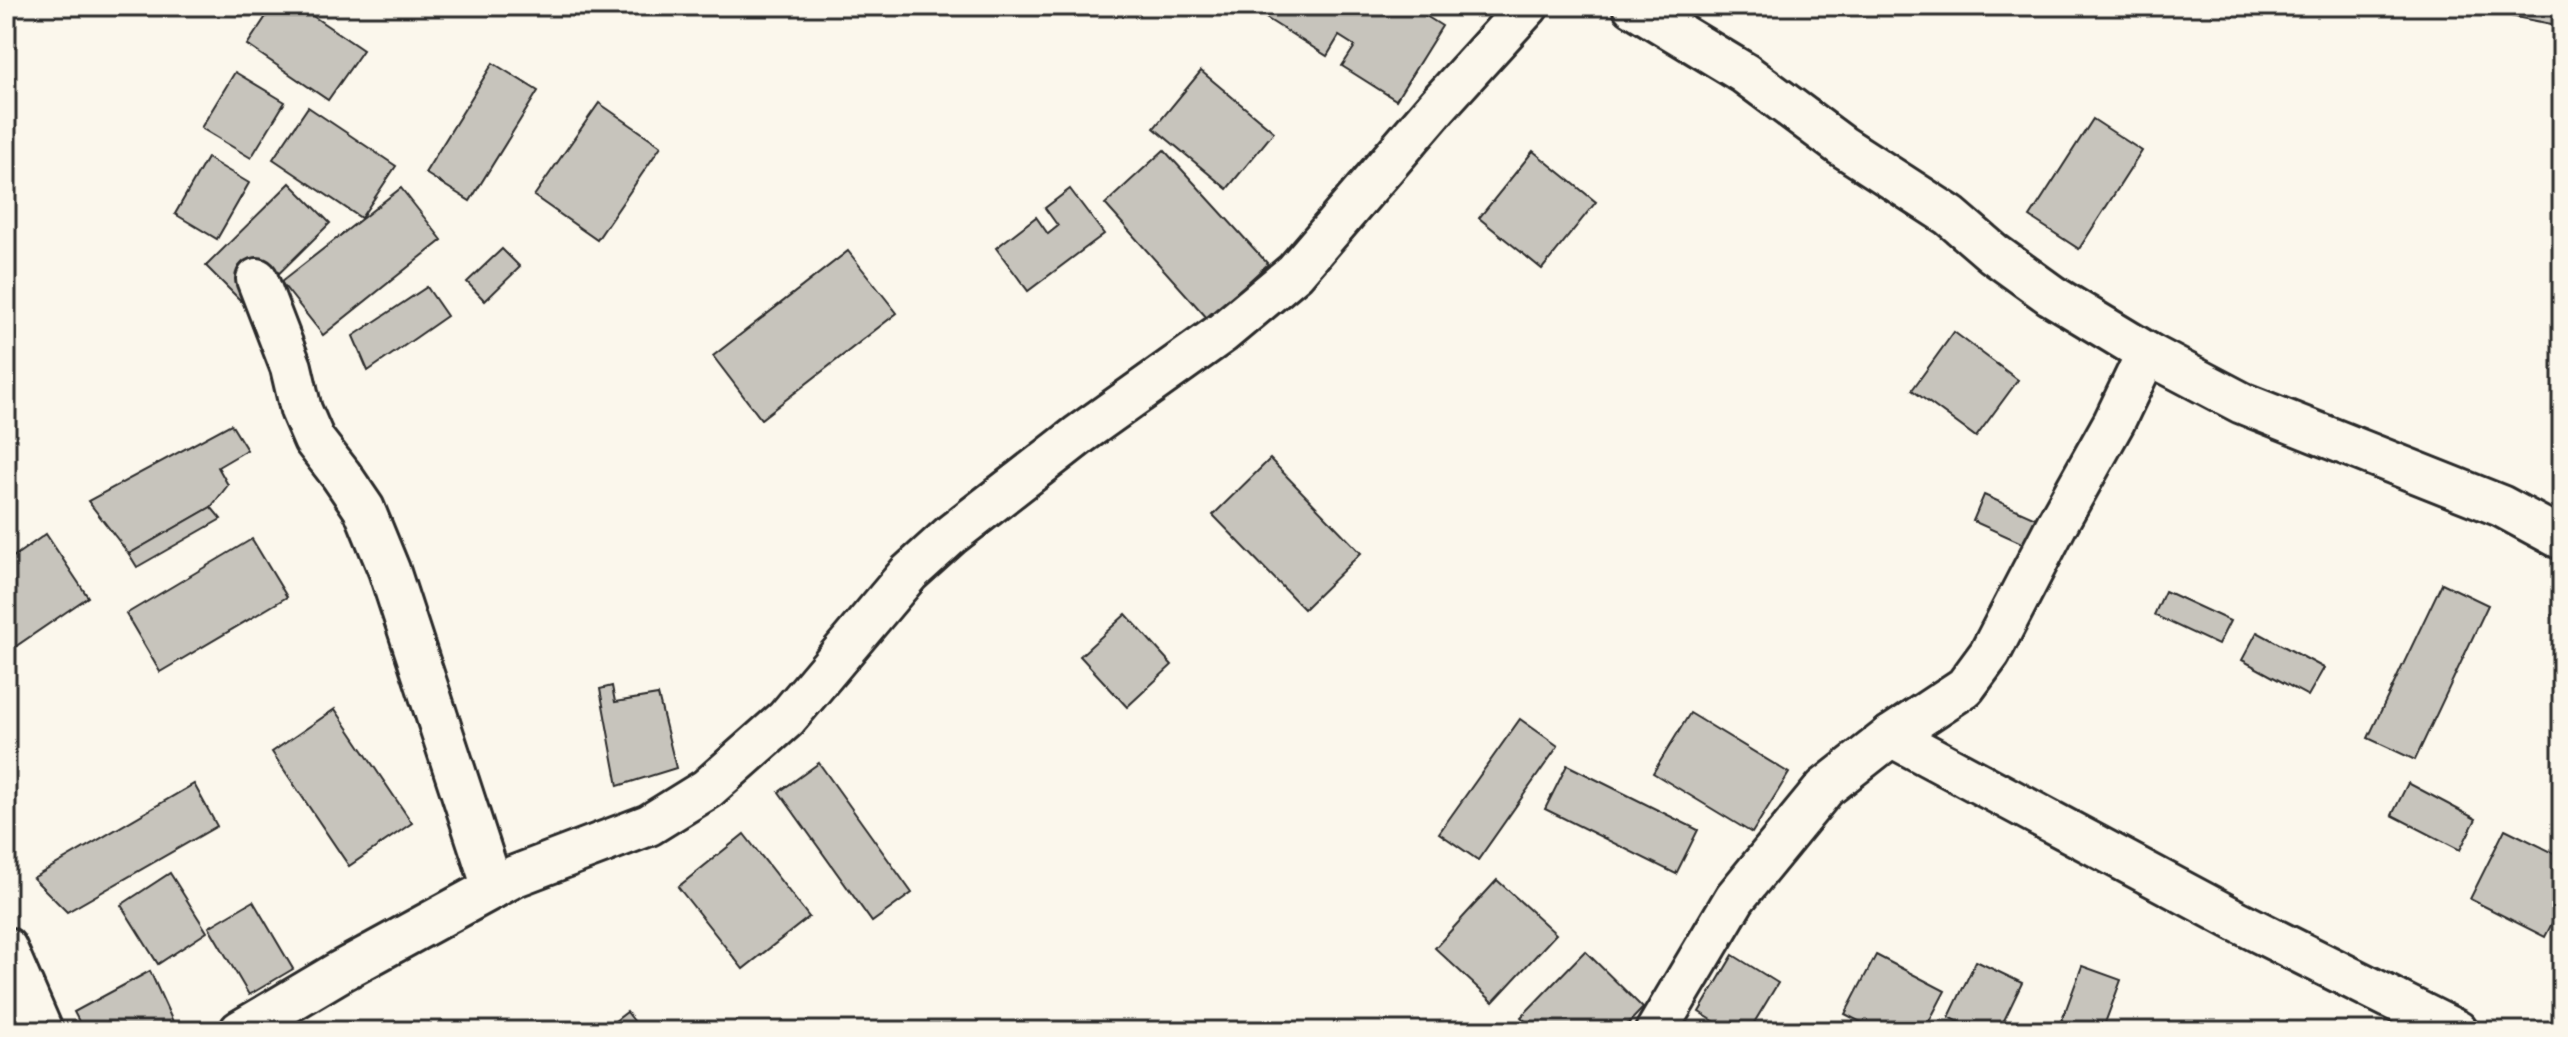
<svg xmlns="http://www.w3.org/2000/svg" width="2568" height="1037" viewBox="0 0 2568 1037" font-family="'Balsamiq Sans',sans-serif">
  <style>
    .building { fill: #c7c4bc; stroke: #2b2b2b; stroke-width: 2 }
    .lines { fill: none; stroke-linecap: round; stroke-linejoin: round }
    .street-casing { stroke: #2b2b2b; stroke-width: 46 }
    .street { stroke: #fbf7ec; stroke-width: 40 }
  </style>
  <rect width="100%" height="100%" fill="#fbf7ec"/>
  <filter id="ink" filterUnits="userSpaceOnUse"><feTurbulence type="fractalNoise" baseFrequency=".0125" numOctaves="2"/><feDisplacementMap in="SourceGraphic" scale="16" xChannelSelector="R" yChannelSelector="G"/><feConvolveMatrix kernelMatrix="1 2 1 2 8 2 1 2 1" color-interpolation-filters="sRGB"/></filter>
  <g filter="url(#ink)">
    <!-- building -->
    <g class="building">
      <polygon points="273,6 298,6 363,50 328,100 247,45"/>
      <polygon points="1274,6 1410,6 1442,26 1396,100 1342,66 1355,46 1339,36 1327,56 1266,18"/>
      <polygon points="2562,6 2562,26 2464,7 2464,6"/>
      <polygon points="493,63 538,91 470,201 425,173"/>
      <polygon points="1201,71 1274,132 1227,189 1154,128"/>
      <polygon points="235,72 285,102 251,158 201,128"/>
      <polygon points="599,103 661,146 597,240 534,196"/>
      <polygon points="308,107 396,166 361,218 273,159"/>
      <polygon points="2093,119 2142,151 2079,249 2030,217"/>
      <polygon points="1164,150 1268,264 1208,319 1105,204"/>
      <polygon points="1533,151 1596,202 1542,269 1479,218"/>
      <polygon points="207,158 249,183 217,239 175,214"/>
      <polygon points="290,183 330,223 246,306 206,266"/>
      <polygon points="401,188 442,240 323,335 281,282"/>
      <polygon points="1070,189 1104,234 1028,291 996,248 1036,217 1048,234 1058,226 1045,208"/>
      <polygon points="502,249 520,267 485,301 467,282"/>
      <polygon points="848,251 897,313 761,419 713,356"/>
      <polygon points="427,287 447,316 368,371 353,336"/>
      <polygon points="1954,332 2018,380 1976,437 1912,390"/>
      <polygon points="231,424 247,450 218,467 228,485 211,507 129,554 88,501"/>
      <polygon points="1270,459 1361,553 1304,609 1213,515"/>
      <polygon points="1984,495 2049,524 2037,550 1973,521"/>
      <polygon points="211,507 221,519 137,567 129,554"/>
      <polygon points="46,534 88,597 6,653 6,562"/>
      <polygon points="252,539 287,597 160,672 126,614"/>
      <polygon points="2442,583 2488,605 2415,760 2368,738"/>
      <polygon points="2165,591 2230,621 2218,645 2154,615"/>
      <polygon points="1126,614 1172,665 1127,707 1080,656"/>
      <polygon points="2257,632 2324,668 2308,696 2242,660"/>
      <polygon points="612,686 615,702 658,695 676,768 618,786 600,689"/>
      <polygon points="335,709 412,823 349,866 272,752"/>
      <polygon points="1690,713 1789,773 1752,833 1653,773"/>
      <polygon points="1520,719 1558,746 1478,860 1439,833"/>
      <polygon points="819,763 912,893 872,922 779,792"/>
      <polygon points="1567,765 1698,830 1676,874 1545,809"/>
      <polygon points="2408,783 2476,819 2460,850 2392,815"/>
      <polygon points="194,784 217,826 67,912 33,878"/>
      <polygon points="2505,829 2562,857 2562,904 2545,937 2470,899"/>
      <polygon points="744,834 809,917 743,969 678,887"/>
      <polygon points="170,873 207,932 158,964 121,905"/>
      <polygon points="1497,880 1556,934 1493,1002 1435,948"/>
      <polygon points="253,901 293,969 249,995 209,927"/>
      <polygon points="1585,951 1643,1008 1621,1031 1536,1031 1521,1017"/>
      <polygon points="1733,955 1778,983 1749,1031 1730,1031 1699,1012"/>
      <polygon points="1876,955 1945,991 1924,1031 1878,1031 1845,1014"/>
      <polygon points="1976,961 2022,983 1999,1031 1977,1031 1949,1017"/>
      <polygon points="2082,966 2121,980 2102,1031 2058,1031"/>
      <polygon points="150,971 174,1024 160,1031 84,1031 74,1012"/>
      <polygon points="627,1012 642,1031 602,1031"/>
    </g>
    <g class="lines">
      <!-- street casing -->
      <g class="street-casing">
        <g id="street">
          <polyline points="1633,6 1744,73 1842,146 1950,216 1993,253 2051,295 2147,353 2242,403 2501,506 2562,539"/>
          <polyline points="257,279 291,367 301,410 314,440 341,475 364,509 389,570 493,888"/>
          <polyline points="1891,736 2237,921 2457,1031"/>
          <polyline points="6,948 42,1031"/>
          <polyline points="240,1031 341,971 515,876 649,825 707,789 786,719 909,573 952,534 1079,435 1222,333 1295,272 1438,105 1528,6"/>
          <polyline points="1656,1031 1735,898 1825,788 1891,736 1965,687 1990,653 2057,524 2114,422 2147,353"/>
        </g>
      </g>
      <!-- street -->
      <use href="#street" class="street"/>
    </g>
  </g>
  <!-- margin -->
  <rect width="2568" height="1037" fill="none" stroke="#fbf7ec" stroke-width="32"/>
  <rect x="16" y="16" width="2536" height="1005" fill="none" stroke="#2b2b2b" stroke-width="3" filter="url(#ink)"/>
</svg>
